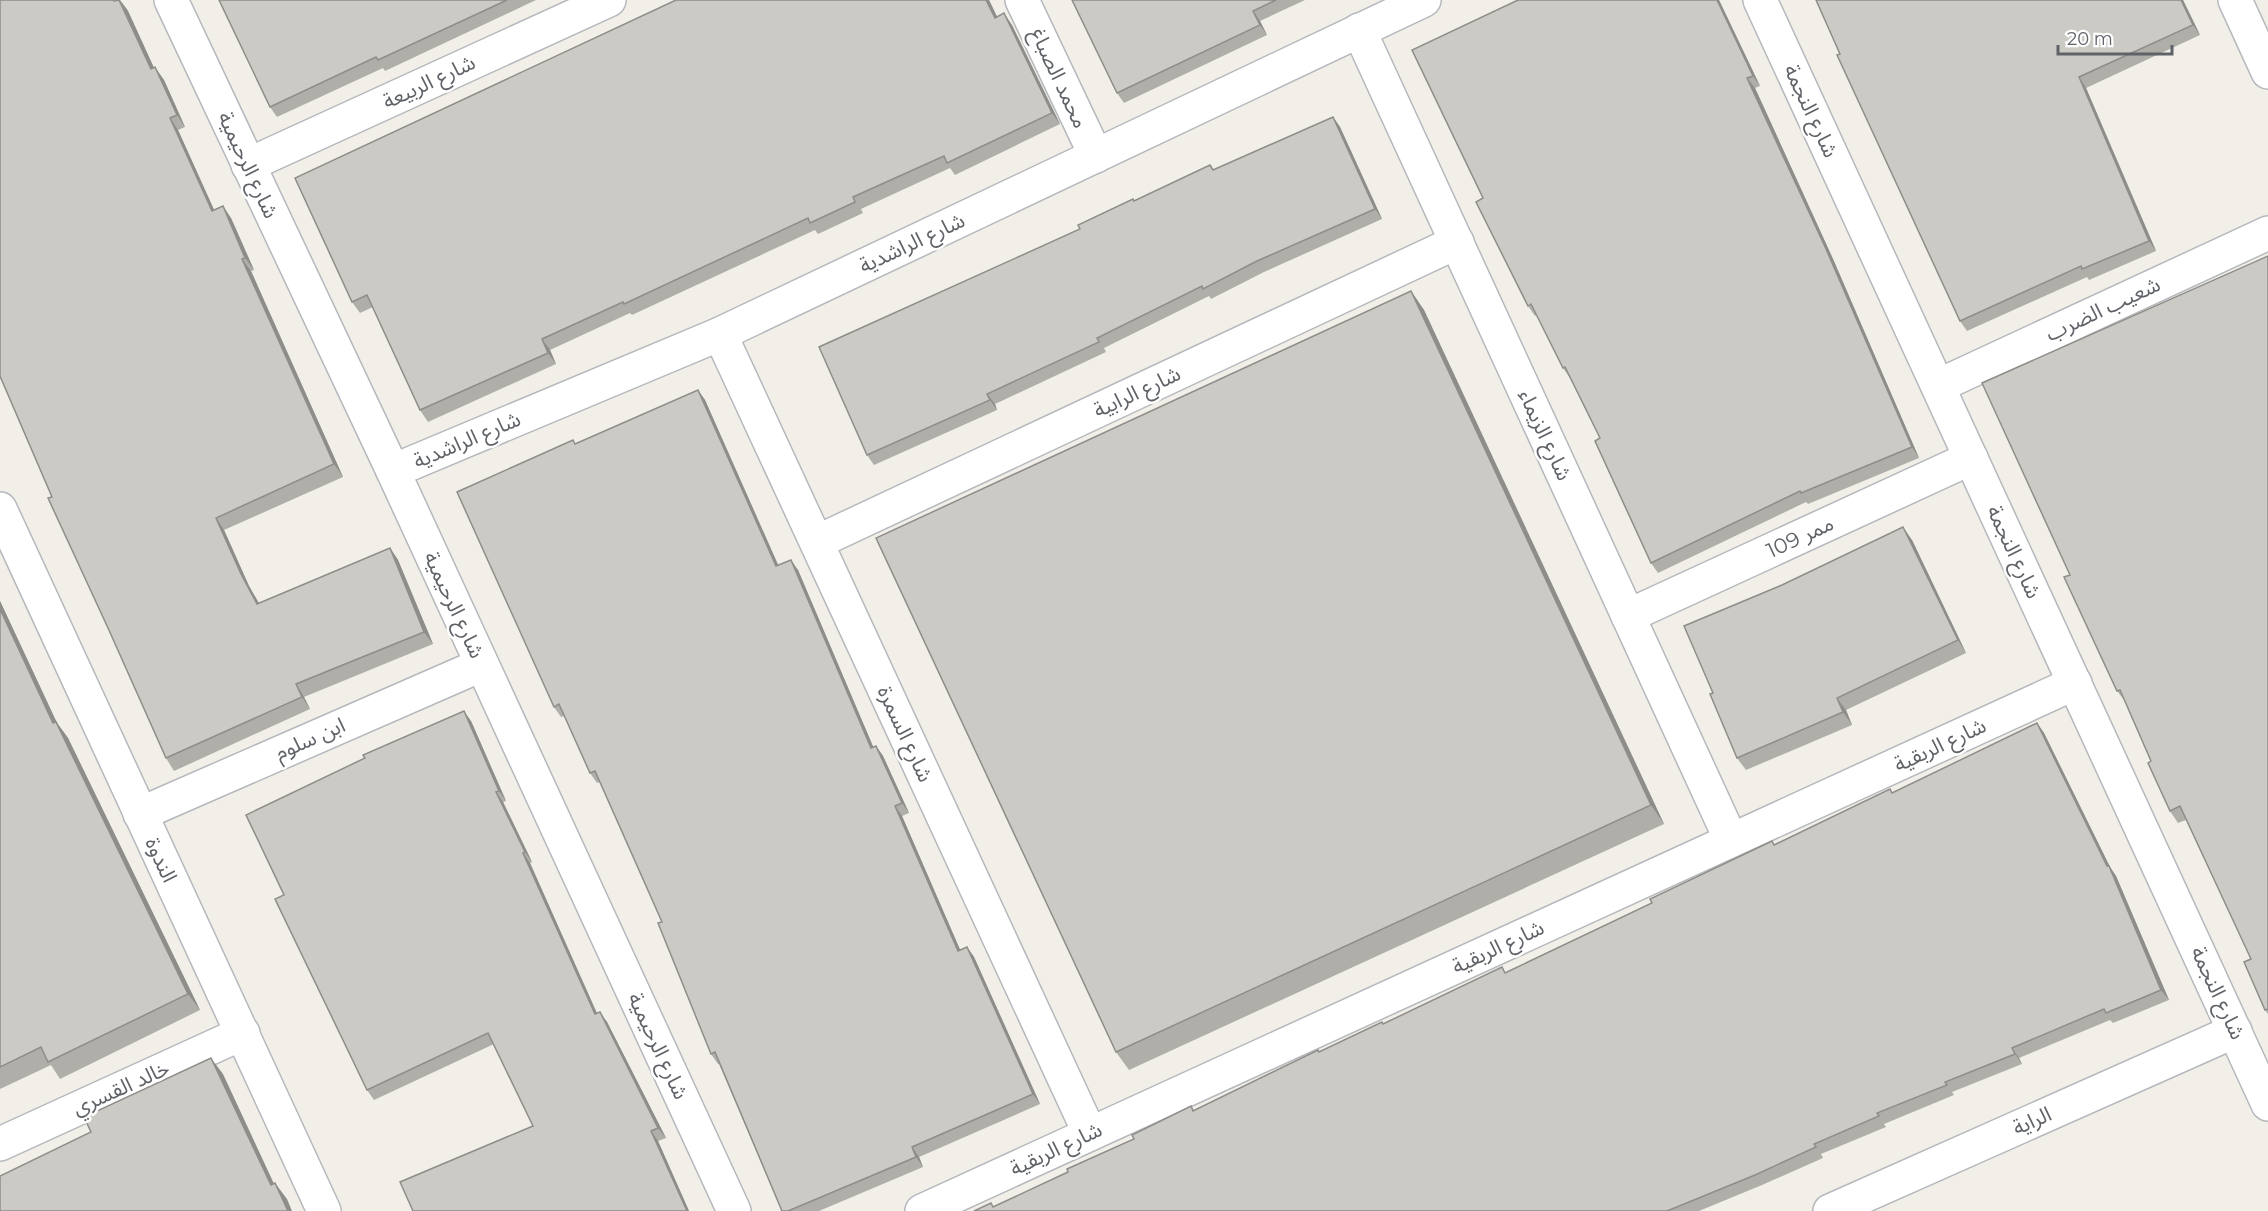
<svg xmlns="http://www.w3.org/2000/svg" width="2268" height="1211" viewBox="0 0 2268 1211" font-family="Montserrat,'Noto Sans Arabic',sans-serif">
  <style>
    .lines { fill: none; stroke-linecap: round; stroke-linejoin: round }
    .minor-casing { stroke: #b5b8bc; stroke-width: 36 }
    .minor { stroke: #fff; stroke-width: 33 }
    .wall { fill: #afaea9 }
    .shaded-wall { fill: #8f8d8a }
    .building { fill: #cccac5; stroke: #8f8d8a; stroke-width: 1.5 }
    .labels { text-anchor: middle; stroke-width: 5; stroke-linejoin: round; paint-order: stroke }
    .street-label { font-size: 21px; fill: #5f6368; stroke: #fff }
  </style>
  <rect width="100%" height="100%" fill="#f1efe8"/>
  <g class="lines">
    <!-- minor casing -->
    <g class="minor-casing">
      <g id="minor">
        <polyline points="171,0 393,471 734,1211"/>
        <polyline points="1022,0 1096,156"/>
        <polyline points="1760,0 2268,1104"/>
        <polyline points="2235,0 2268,72"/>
        <polyline points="1359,30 1731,840"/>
        <polyline points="248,165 609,0"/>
        <polyline points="720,334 1090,1134"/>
        <polyline points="1938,386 2268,233"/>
        <polyline points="393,471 720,334 1424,0"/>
        <polyline points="0,509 324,1211"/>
        <polyline points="817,542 1457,242"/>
        <polyline points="1628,616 1971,458"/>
        <polyline points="140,814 481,665"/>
        <polyline points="0,1144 243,1033"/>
        <polyline points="922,1211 2075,683"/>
        <polyline points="1830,1211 2235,1031"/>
      </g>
    </g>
    <!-- minor -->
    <use href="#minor" class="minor"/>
  </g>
  <!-- wall -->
  <g class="wall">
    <polygon points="120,0 128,11 154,68 164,80 185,127 178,130 214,210 231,218 254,270 251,271 343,477 224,530 249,586 259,603 390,548 398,560 433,644 304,697 310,709 174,771 166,758 52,497"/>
    <polygon points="219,0 536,0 385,71 383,68 277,117 270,107"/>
    <polygon points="676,0 989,0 997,17 1012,25 1060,124 955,175 950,168 861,209 863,213 818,234 815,230 632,315 630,313 550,350 556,364 428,422 420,410 373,307 360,313 352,302"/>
    <polygon points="1072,0 1305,0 1260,21 1267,35 1124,103 1117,93"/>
    <polygon points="1719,0 1760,86 1755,88 1833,259 1919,458 1808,504 1806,502 1658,573 1651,563 1600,438 1570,378 1563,368 1537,315 1535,316 1528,306 1483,198"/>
    <polygon points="1816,0 2183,0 2200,35 2086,88 2156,251 2089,280 2087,277 1967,331 1960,321"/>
    <polygon points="1333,117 1340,127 1382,219 1264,272 1211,299 1209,296 1104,348 1106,352 995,404 997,410 874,465 867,455 1080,229 1210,165 1214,170"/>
    <polygon points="2268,256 2268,1014 2265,1010 2251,959 2186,820 2178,823 2170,811 2151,761 2125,701 2117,691 2070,575"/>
    <polygon points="1411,291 1424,310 1664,824 1129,1070 1116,1052"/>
    <polygon points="698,390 705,400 778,565 798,570 873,747 876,746 883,756 909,813 902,816 960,950 967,947 974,957 1040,1104 919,1157 923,1167 819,1211 782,1211 719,1064 718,1064 711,1054 662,922 600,782 597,783 590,773 564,716 561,717 554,707 575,444"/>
    <polygon points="1912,540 1966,653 1846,710 1852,725 1746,770 1737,758 1713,693"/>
    <polygon points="0,601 57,723 68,738 200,1010 60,1079 51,1065 0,1089"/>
    <polygon points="471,721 506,801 503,802 532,862 530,863 597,1013 607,1022 666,1138 658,1141 689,1211 413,1211 533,1126 494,1044 374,1100 367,1090 284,895"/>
    <polygon points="2037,723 2044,733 2110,867 2116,876 2169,1000 2113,1023 2110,1020 2019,1058 2022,1064 1952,1092 1954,1095 1884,1124 1886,1127 1821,1154 1823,1158 1762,1185 1699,1211 974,1211 994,1207 1068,1172 1134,1139 1191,1106 1194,1110 1319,1052 1506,972 1775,844 1892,793"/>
  </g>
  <!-- shaded-wall -->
  <g class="shaded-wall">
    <polygon points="120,0 128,11 160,81 151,69"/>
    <polygon points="986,0 989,0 1003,29 995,18"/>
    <polygon points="1717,0 1719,0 1760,86 1753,76"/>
    <polygon points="2181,0 2183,0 2200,35 2193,25"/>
    <polygon points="1253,11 1260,21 1267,35 1260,25"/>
    <polygon points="1004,13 1012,25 1060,124 1052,113"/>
    <polygon points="155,67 164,80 185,127 177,115"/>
    <polygon points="2079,77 2086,88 2156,251 2149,241"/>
    <polygon points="1747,78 1755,88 1833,259 1919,458 1912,447"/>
    <polygon points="1333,117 1340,127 1382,219 1375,209"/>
    <polygon points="170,118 178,130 220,223 212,211"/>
    <polygon points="223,206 231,218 254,270 245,258"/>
    <polygon points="242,259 251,271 343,477 334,464"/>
    <polygon points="1411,291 1424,310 1664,824 1651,805"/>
    <polygon points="542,339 550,350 556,364 548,353"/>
    <polygon points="698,390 705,400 783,576 776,566"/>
    <polygon points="987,394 995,404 997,410 990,400"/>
    <polygon points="216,518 224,530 249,586 266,616 257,604 241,574"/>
    <polygon points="1903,527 1912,540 1966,653 1958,640"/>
    <polygon points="390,548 398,560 433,644 424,632"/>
    <polygon points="791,560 798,570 878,758 871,748"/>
    <polygon points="0,601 57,723 68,738 200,1010 188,994 53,723 0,609"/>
    <polygon points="296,684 304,697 310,709 302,697"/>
    <polygon points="1837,698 1846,710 1852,725 1843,712"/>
    <polygon points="464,711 471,721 506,801 499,791"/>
    <polygon points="2037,723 2044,733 2110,867 2116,876 2169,1000 2161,990 2107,866"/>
    <polygon points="876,746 883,756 909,813 902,803"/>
    <polygon points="496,792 503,802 532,862 525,852"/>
    <polygon points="895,806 902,816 965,961 958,951"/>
    <polygon points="523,853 530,863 602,1025 595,1014"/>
    <polygon points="967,947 974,957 1040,1104 1033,1094"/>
    <polygon points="600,1012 607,1022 666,1138 658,1128"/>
    <polygon points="2012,1048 2019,1058 2022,1064 2015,1054"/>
    <polygon points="211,1058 223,1074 282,1201 271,1185"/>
    <polygon points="651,1131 658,1141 689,1211 687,1211"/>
    <polygon points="912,1147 919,1157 923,1167 916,1157"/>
    <polygon points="275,1183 287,1199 292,1211 288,1211"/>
  </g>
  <!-- building -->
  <g class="building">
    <polygon points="0,0 113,0 114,1 119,0 151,69 155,67 177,115 170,118 212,211 223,206 245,258 242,259 334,464 216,518 241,574 257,604 390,548 424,632 296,684 302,697 166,758 108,628 48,498 52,497 0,376"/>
    <polygon points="219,0 507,0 378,60 376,57 270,107"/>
    <polygon points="676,0 986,0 995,18 1004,13 1052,113 947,163 944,156 853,197 855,202 810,223 808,218 624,304 623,302 542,339 548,353 420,410 367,295 352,302 295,178"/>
    <polygon points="1072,0 1276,0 1253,11 1260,25 1117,93"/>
    <polygon points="1518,0 1717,0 1753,76 1747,78 1826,249 1912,447 1801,493 1800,491 1651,563 1595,441 1600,438 1565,367 1563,368 1531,304 1528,306 1476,202 1483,198 1412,50"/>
    <polygon points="1816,0 2181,0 2193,25 2079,77 2149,241 2082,269 2081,266 1960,321 1837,55 1840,54"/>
    <polygon points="1333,117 1375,209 1257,261 1203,289 1202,286 1097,338 1099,342 987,394 990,400 867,455 819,347 1080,229 1078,225 1133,199 1134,201 1210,165 1213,170"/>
    <polygon points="2268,256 2268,1009 2265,1010 2244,962 2251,959 2180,806 2170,811 2148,763 2151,761 2120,690 2117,691 2064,577 2070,575 1982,383"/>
    <polygon points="1411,291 1651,805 1116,1052 876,538"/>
    <polygon points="698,390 776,566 791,560 871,748 876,746 902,803 895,806 958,951 967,947 1033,1094 912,1147 916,1157 788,1211 782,1211 715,1052 711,1054 658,923 662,922 595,771 590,773 559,704 554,707 457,492 573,440 575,444"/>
    <polygon points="1903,527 1958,640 1837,698 1843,712 1737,758 1710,694 1713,693 1684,626 1782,585"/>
    <polygon points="0,609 53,723 56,722 188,994 48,1062 41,1047 0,1067"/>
    <polygon points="464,711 499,791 496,792 525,852 523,853 595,1014 600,1012 658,1128 651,1131 687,1211 413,1211 400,1182 533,1126 488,1033 367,1090 275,899 284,895 246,815 365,758 363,755"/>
    <polygon points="2037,723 2107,866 2109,866 2161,990 2106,1013 2104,1009 2012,1048 2015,1054 1945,1082 1947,1085 1877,1113 1879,1116 1814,1144 1816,1147 1755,1175 1667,1211 974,1211 991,1203 993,1207 1068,1172 1067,1169 1134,1139 1132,1135 1191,1106 1193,1111 1318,1050 1319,1052 1382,1022 1383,1024 1502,967 1505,973 1652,903 1650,899 1772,841 1774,845 1890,789 1892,793"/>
    <polygon points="211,1058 271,1185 275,1183 288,1211 0,1211 0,1176 91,1132 84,1117"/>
  </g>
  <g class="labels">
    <!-- street labels -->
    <g class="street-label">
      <text transform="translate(1059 78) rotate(65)" y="7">محمد الصباغ</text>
      <text transform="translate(429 82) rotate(-25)" y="7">شارع الربيعة</text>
      <text transform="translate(1811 111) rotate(65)" y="7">شارع النجمة</text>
      <text transform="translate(248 165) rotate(65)" y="7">شارع الرحيمية</text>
      <text transform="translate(912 243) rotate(-25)" y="7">شارع الراشدية</text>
      <text transform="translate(2103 309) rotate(-25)" y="7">شعيب الضرب</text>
      <text transform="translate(1137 392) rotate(-25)" y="7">شارع الرابية</text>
      <text transform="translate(1545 435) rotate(65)" y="7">شارع الزيماء</text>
      <text transform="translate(467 440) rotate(-23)" y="7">شارع الراشدية</text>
      <text transform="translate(1800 537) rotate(-25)" y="7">ممر 109</text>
      <text transform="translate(2014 552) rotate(65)" y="7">شارع النجمة</text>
      <text transform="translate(454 605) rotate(65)" y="7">شارع الرحيمية</text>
      <text transform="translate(905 734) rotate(65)" y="7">شارع السمرة</text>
      <text transform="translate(310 739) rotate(-24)" y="7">ابن سلوم</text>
      <text transform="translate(1940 745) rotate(-25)" y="7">شارع الربقية</text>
      <text transform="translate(161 860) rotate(65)" y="7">الندوة</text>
      <text transform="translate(1498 947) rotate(-25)" y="7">شارع الربقية</text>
      <text transform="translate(2218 993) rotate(65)" y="7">شارع النجمة</text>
      <text transform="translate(658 1046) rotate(65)" y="7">شارع الرحيمية</text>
      <text transform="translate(121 1088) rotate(-24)" y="7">خالد القسري</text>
      <text transform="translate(2032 1121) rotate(-24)" y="7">الراية</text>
      <text transform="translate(1056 1149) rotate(-25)" y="7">شارع الربقية</text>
    </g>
  </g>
  <!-- scale -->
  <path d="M2058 45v9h114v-9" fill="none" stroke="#5f6368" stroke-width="3"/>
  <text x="2067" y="45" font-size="18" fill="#5f6368" stroke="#ffffff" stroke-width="4.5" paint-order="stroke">20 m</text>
</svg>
